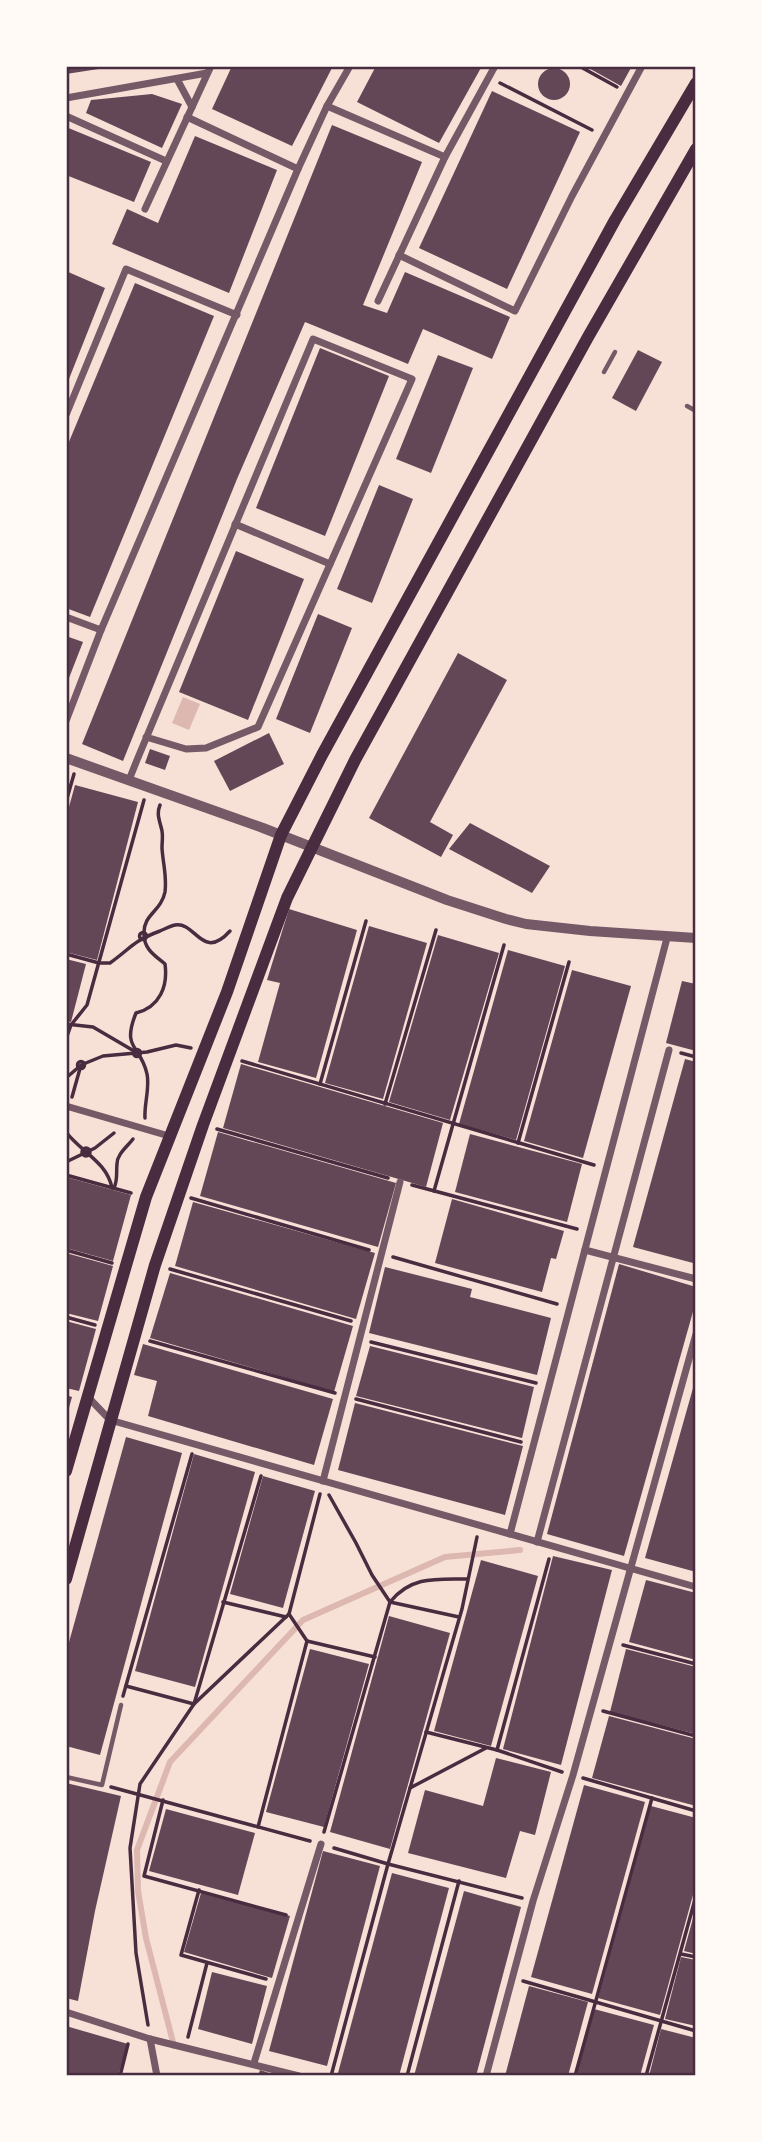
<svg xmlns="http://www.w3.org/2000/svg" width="762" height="2142" viewBox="0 0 762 2142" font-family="Karla,sans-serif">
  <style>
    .water { fill: #dcb8b0 }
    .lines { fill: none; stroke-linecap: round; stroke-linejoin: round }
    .stream { stroke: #dcb8b0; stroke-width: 6 }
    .building { fill: #644757 }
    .path { stroke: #4a2c40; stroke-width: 3.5 }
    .service { stroke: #755966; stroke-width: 4.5 }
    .minor { stroke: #755966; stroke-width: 7 }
    .tertiary { stroke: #755966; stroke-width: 10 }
    .secondary { stroke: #4a2c40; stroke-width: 12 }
    .neatline { fill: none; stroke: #4a2c40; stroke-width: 2.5 }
  </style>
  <rect width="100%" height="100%" fill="#f7e1d7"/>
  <!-- water -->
  <polygon class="water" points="183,697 200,704 189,730 172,723"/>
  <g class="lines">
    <!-- stream -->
    <polyline class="stream" points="174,2046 146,1938 138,1891 137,1850 170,1762 303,1620 445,1557 520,1550"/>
  </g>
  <!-- building -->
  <g class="building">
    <polygon points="66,66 105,66 105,68 66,74"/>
    <polygon points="232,66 333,66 292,146 212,109"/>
    <polygon points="376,66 482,66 439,143 357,102"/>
    <polygon points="585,66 632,66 621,86"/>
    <circle cx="554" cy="84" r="16"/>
    <polygon points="492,91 580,132 507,289 419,248"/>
    <polygon points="152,94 182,104 162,148 86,113 91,100"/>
    <polygon points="332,125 422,162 363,305 387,313 405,272 510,317 492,359 423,329 408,364 305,322 237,479 123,761 82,744"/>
    <polygon points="66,127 151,162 134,202 66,175"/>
    <polygon points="195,136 277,170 229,293 112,244 127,209 158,223"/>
    <polygon points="66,271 105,288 67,384 66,384"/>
    <polygon points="135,283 214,316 90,617 66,608 66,449"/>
    <polygon points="320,348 389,376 325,536 256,508"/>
    <polygon points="638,350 662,362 636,411 612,398"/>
    <polygon points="438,355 473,368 431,473 396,459"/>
    <polygon points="379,485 413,499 372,603 337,589"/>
    <polygon points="236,551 304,579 248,720 179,692"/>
    <polygon points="318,614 352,628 310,733 276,719"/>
    <polygon points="66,636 83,642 67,683 66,683"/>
    <polygon points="458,653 507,680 430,822 453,835 441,857 369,818"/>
    <polygon points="269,733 284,764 230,791 214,761"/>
    <polygon points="150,749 170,756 165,770 145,763"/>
    <polygon points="75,785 138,802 97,960 66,952 66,818"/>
    <polygon points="470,823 550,866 532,893 449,849"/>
    <polygon points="289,909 357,930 316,1078 258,1062 280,983 267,980"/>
    <polygon points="369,926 427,943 383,1099 325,1083"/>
    <polygon points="438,935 499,953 450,1120 389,1102"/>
    <polygon points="508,950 565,966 516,1140 459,1124"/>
    <polygon points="66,959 86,964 71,1022 66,1021"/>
    <polygon points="572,970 631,986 583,1158 524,1141"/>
    <polygon points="682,981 696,984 696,1051 666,1043"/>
    <polygon points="685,1059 696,1062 696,1253 693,1263 633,1247"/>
    <polygon points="241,1064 443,1123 426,1187 223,1128"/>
    <polygon points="218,1132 396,1183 378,1247 200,1196"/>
    <polygon points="470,1134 582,1164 567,1222 455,1192"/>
    <polygon points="66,1177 131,1195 113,1261 66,1248"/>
    <polygon points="452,1199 564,1231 556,1259 551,1258 542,1292 435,1263"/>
    <polygon points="193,1202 375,1253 356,1319 175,1266"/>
    <polygon points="66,1253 113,1266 98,1321 66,1313"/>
    <polygon points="619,1264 696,1287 696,1301 624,1556 547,1534"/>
    <polygon points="385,1267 472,1289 470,1297 551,1318 537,1375 369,1333"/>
    <polygon points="170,1273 353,1326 334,1392 150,1338"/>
    <polygon points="66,1321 96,1329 79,1391 66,1388"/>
    <polygon points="143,1344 333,1399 314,1465 148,1416 157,1381 134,1375"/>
    <polygon points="370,1346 534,1387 522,1438 356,1396"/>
    <polygon points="695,1381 696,1381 696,1572 645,1558"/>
    <polygon points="66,1395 72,1397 67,1415 66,1415"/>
    <polygon points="355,1403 523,1446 505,1515 338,1470"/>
    <polygon points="126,1437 182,1453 100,1755 66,1746 66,1653"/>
    <polygon points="194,1454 255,1472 195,1687 135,1671"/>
    <polygon points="263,1476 315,1491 283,1608 230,1594"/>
    <polygon points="553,1556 612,1570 561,1765 503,1749"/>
    <polygon points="481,1560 538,1576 491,1746 434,1731"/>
    <polygon points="646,1580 696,1593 696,1660 629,1642"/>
    <polygon points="389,1616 450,1633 390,1849 330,1832"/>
    <polygon points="310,1649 369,1664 324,1827 266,1812"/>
    <polygon points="626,1649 696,1667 696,1734 610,1712"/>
    <polygon points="609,1716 696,1739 696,1806 592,1778"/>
    <polygon points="496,1758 551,1772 535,1835 520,1831 506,1878 408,1853 425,1790 483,1806"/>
    <polygon points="66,1783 121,1796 95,1911 78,2001 66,1998"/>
    <polygon points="584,1785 645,1802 592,1994 531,1977"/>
    <polygon points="651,1806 696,1818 696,1884 660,2015 598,1998"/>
    <polygon points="166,1809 255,1833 238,1895 149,1871"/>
    <polygon points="323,1851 380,1866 327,2066 269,2051"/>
    <polygon points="392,1873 449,1888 399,2076 349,2076 338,2073"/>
    <polygon points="464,1891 521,1907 476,2076 414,2076"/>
    <polygon points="201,1893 290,1916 272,1978 184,1952"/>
    <polygon points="695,1911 696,1911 696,1954 684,1951"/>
    <polygon points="681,1957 696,1960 696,2026 665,2019"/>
    <polygon points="212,1972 267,1986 252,2044 198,2029"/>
    <polygon points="529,1986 588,2002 568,2076 505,2076"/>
    <polygon points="594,2009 654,2025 640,2076 576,2076"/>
    <polygon points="66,2026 128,2044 118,2076 66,2076"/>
    <polygon points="661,2029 696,2038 696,2076 649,2076"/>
    <polygon points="260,2070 275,2075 275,2076 258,2076"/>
  </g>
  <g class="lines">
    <!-- path -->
    <g class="path">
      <polyline points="579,66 617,87"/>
      <polyline points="500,83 592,130"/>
      <polyline points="66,802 74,774"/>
      <circle cx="143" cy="936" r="3.5"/>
      <path d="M 66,954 L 99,963 L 110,963 C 131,948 133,941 160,931 C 165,929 170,926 175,925 C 196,921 202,962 230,931"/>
      <polyline points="66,1024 93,1027 134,1051"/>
      <polyline points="66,1039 71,1025 87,1005 144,800"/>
      <circle cx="137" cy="1053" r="3.5"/>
      <polyline points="681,1053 696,1057"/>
      <polyline points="242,1061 594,1165"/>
      <circle cx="81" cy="1065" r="3.5"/>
      <polyline points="66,1078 80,1066"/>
      <polyline points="320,1084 366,921"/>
      <polyline points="72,1097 81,1065 103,1056 147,1052 176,1045 191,1048"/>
      <polyline points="385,1104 436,930"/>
      <path d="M 145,1118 C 144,1104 150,1088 147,1074 C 141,1045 121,1050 136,1013 C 160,1007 168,986 165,964 C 154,955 144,949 144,934 C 143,914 161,912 165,892 C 167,876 163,864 162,848 C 162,842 163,837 162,831 C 160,821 156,815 160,805"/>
      <polyline points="217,1129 388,1178"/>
      <path d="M 66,1132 C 81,1152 107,1162 112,1188"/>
      <polyline points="518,1143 569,962"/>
      <circle cx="86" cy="1152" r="4"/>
      <polyline points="66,1162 95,1148 114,1133"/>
      <polyline points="66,1175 131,1193"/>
      <polyline points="412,1185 577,1229"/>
      <path d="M 114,1188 C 118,1179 116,1173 117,1164 C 117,1154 127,1147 133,1139"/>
      <polyline points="434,1191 504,945"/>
      <polyline points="191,1198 369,1250"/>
      <polyline points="66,1250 112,1263"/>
      <polyline points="393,1257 557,1304"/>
      <polyline points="170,1269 351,1321"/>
      <polyline points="66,1317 95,1325"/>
      <polyline points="150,1341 335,1393"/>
      <polyline points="371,1342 536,1383"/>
      <polyline points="356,1399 521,1442"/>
      <polyline points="329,1495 356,1543 372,1575 390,1602"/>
      <polyline points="223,1602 286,1617"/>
      <polyline points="390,1602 459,1617"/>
      <polyline points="289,1614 320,1494"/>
      <polyline points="289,1614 307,1641 375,1657"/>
      <polyline points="623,1645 696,1664"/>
      <polyline points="126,1686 194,1704 289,1614"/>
      <polyline points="123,1696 192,1454"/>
      <polyline points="603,1711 696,1736"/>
      <polyline points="426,1732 497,1750 562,1772"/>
      <polyline points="497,1750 549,1559"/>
      <polyline points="583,1778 696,1811"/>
      <polyline points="111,1787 310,1841"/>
      <polyline points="410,1788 486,1748"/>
      <polyline points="163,1800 144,1876 286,1915"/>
      <polyline points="258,1827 307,1641"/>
      <path d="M 324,1832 L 390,1602 C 411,1576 436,1579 467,1579"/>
      <polyline points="334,1848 388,1864 522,1898"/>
      <polyline points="199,1890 181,1955 266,1979"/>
      <polyline points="681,1954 696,1957"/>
      <polyline points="523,1981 696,2031"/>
      <polyline points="148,2025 136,1953 130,1848 140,1784 194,1704 261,1476"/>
      <polyline points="188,2037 207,1963"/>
      <polyline points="120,2076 128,2044"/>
      <polyline points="331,2076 388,1864 462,1609 477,1537"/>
      <polyline points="407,2076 459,1881"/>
      <polyline points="575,2076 652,1798"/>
      <polyline points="646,2076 696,1896"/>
    </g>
    <!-- service -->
    <g class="service">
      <polyline points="604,372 615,352"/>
      <polyline points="687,406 696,411"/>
      <polyline points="66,1777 102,1785 121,1705"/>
    </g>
    <!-- minor -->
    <g class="minor">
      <polyline points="177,79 192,107"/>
      <polyline points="66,98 207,73"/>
      <polyline points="327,106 445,157"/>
      <polyline points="66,116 166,161"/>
      <polyline points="187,117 298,169"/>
      <polyline points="145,209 211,66"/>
      <polyline points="399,255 515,311 572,196 642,66"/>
      <polyline points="378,301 445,157 495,66"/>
      <polyline points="66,415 126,269 237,315"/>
      <polyline points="235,524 330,564"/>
      <polyline points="66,617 101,630"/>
      <polyline points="66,721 101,630 298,169 327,106 350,66"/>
      <polyline points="129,780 137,760 313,339 412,379 258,727 206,748 186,749 146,737"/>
      <polyline points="66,1106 169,1136"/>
      <polyline points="585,1250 696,1279"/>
      <polyline points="88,1397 110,1420 696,1587"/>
      <polyline points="323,1481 400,1182"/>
      <polyline points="510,1534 667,938"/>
      <polyline points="537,1542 669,1050"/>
      <polyline points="66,2012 150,2039 299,2076"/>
      <polyline points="150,2039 157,2076"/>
      <polyline points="254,2063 321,1844"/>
      <polyline points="486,2076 533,1901 573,1775 696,1334"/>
    </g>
    <!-- tertiary -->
    <polyline class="tertiary" points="66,758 263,828 447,900 506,919 526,924 590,931 696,938"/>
    <!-- secondary -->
    <g class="secondary">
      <polyline points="66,1471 146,1197 227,992 281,835 322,755 615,220 696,83"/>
      <polyline points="66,1579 155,1265 203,1125 287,898 355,760 588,337 696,149"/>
    </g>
  </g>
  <!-- border -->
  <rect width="762" height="2142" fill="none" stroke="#fffaf5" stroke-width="136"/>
  <rect x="68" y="68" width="626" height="2006" class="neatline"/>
</svg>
